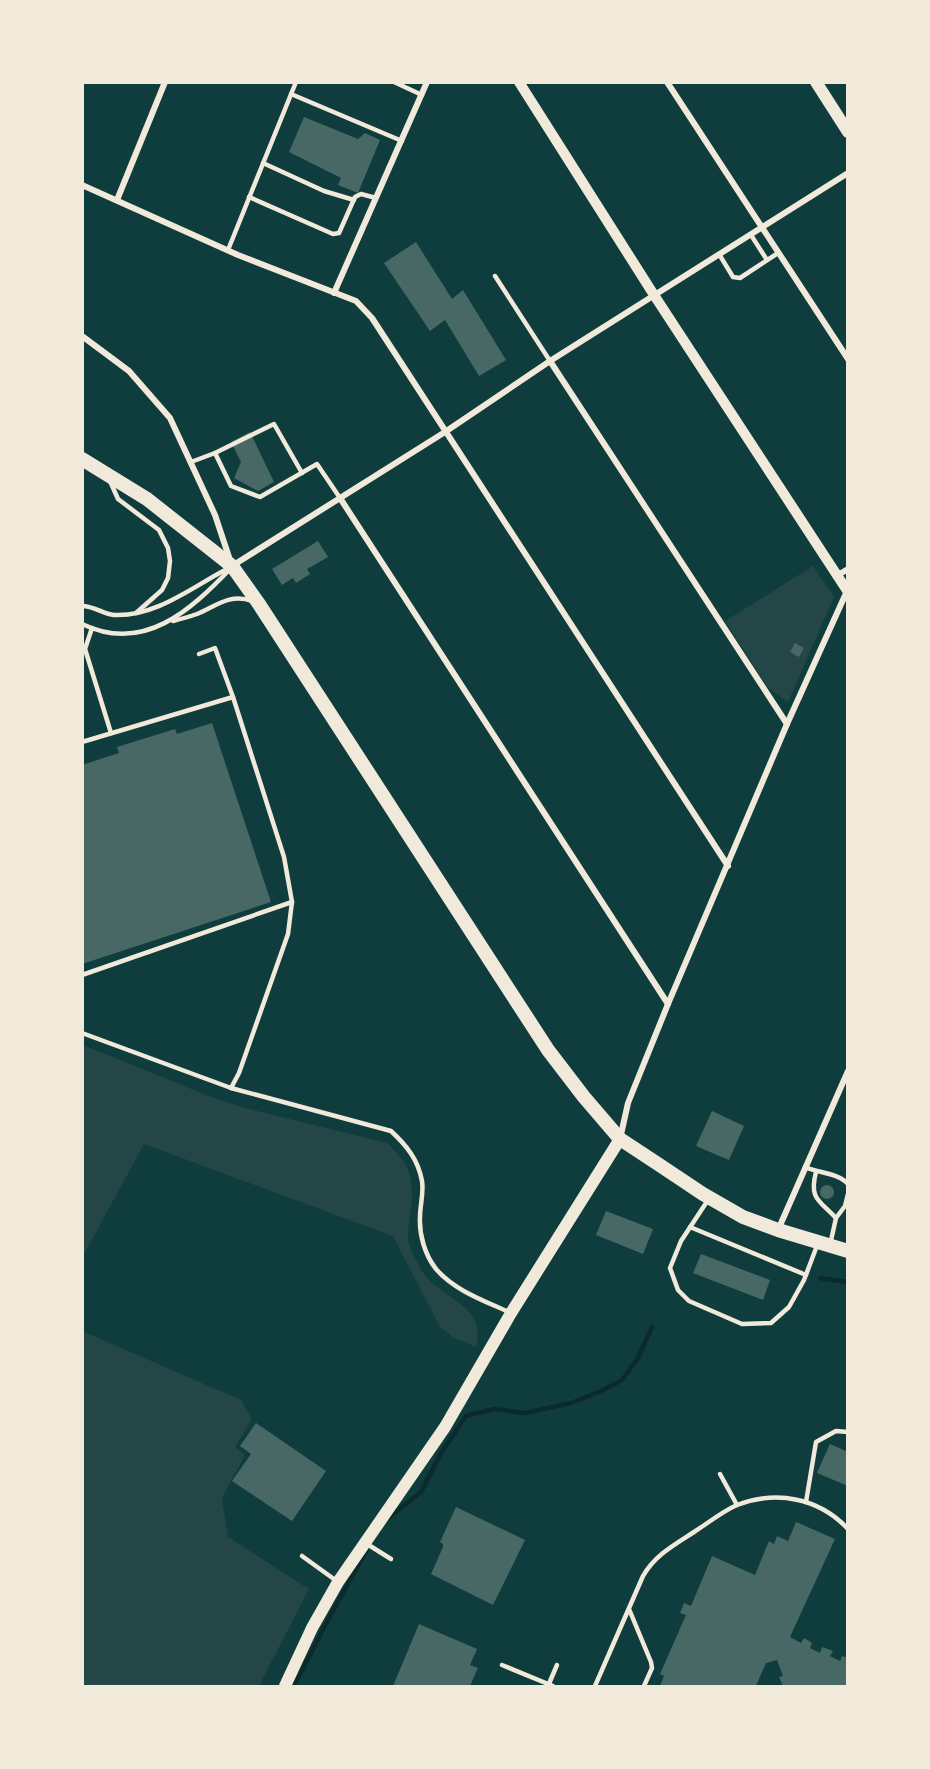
<svg xmlns="http://www.w3.org/2000/svg" width="930" height="1769" viewBox="0 0 930 1769" font-family="'Alegreya Sans',sans-serif">
  <style>
    .green { fill: #244646 }
    .lines { fill: none; stroke-linecap: round; stroke-linejoin: round }
    .stream { stroke: #0a2a2b; stroke-width: 4.5 }
    .building { fill: #486865 }
    .service { stroke: #f1e9da; stroke-width: 4.5 }
    .minor { stroke: #f1e9da; stroke-width: 6 }
    .tertiary { stroke: #f1e9da; stroke-width: 10 }
    .secondary { stroke: #f1e9da; stroke-width: 12 }
    .primary { stroke: #f1e9da; stroke-width: 14 }
  </style>
  <rect width="100%" height="100%" fill="#0f3d3e"/>
  <!-- green -->
  <g class="green">
    <polygon points="813,566 834,597 788,702 768,688 725,621"/>
    <path d="M 83,1045 L 211,1097 L 245,1108 L 387,1143 C 414,1168 414,1182 410,1217 C 409,1224 407,1233 408,1240 C 410,1249 415,1258 419,1266 C 434,1299 488,1301 476,1347 L 454,1338 L 440,1327 L 393,1236 L 144,1144 L 83,1256 Z"/>
    <polygon points="82,1331 241,1400 252,1419 235,1447 245,1455 222,1498 228,1537 309,1589 259,1686 83,1686"/>
  </g>
  <g class="lines">
    <!-- stream -->
    <g class="stream">
      <polyline points="820,1278 848,1282"/>
      <polyline points="387,1519 421,1492 441,1453 466,1416 494,1409 525,1413 571,1403 601,1391 622,1380 638,1358 652,1327"/>
      <polyline points="294,1686 328,1620 369,1546"/>
    </g>
  </g>
  <!-- building -->
  <g class="building">
    <polygon points="304,117 358,139 365,133 380,140 358,193 338,185 341,178 289,152"/>
    <polygon points="416,242 452,299 463,290 506,360 479,376 445,320 430,331 384,263"/>
    <polygon points="250,432 274,482 258,491 234,478 241,462 231,442"/>
    <polygon points="318,541 328,557 307,569 310,574 296,583 293,578 282,585 272,569"/>
    <polygon points="795,643 804,648 799,657 790,652"/>
    <polygon points="212,723 271,902 82,964 82,765 119,753 117,747 175,729 177,734"/>
    <polygon points="712,1111 744,1126 729,1160 696,1146"/>
    <circle cx="827" cy="1192" r="7"/>
    <polygon points="606,1211 653,1229 643,1254 596,1235"/>
    <polygon points="701,1254 770,1280 763,1300 693,1273"/>
    <polygon points="256,1423 326,1471 292,1521 232,1481 251,1454 240,1446"/>
    <polygon points="830,1444 848,1452 848,1486 817,1473"/>
    <polygon points="456,1507 525,1540 493,1605 431,1574 443,1547 443,1544 440,1542"/>
    <polygon points="796,1522 835,1539 790,1637 801,1643 804,1638 812,1643 810,1648 820,1653 822,1647 833,1651 830,1656 840,1661 842,1656 848,1658 848,1686 783,1686 779,1677 783,1676 777,1660 766,1663 756,1686 660,1686 664,1676 660,1674 686,1615 680,1613 684,1603 691,1606 712,1556 755,1575 769,1541 774,1544 777,1536 788,1541"/>
    <polygon points="419,1624 477,1649 470,1665 478,1668 470,1686 393,1686"/>
  </g>
  <g class="lines">
    <!-- service -->
    <g class="service">
      <polyline points="394,82 422,95"/>
      <polyline points="291,94 402,141"/>
      <polyline points="263,163 324,191 354,200"/>
      <polyline points="249,197 333,234 339,233 355,197 361,194 376,198"/>
      <polyline points="751,235 767,260"/>
      <polyline points="228,250 296,82"/>
      <polyline points="719,254 733,277 740,278 778,253"/>
      <polyline points="495,276 550,361"/>
      <polyline points="215,453 231,486 260,497 317,464 340,498"/>
      <polyline points="191,462 215,453 274,424 302,473"/>
      <polyline points="110,481 118,499 159,530 168,548 170,561 168,578 162,590 136,613"/>
      <path d="M 82,606 C 94,606 103,614 114,615 C 156,617 192,587 227,569"/>
      <path d="M 173,621 C 181,619 189,617 197,614 C 216,606 230,593 252,601"/>
      <path d="M 82,624 C 144,654 191,610 232,567"/>
      <polyline points="92,628 85,649 111,733"/>
      <polyline points="199,654 215,648 233,697 284,857 292,902 288,934 239,1073 231,1088"/>
      <polyline points="82,742 233,697"/>
      <polyline points="82,975 292,902"/>
      <path d="M 82,1033 L 231,1088 L 391,1131 C 406,1145 418,1159 422,1181 C 424,1193 420,1205 420,1217 C 419,1235 425,1255 436,1269 C 455,1291 485,1301 511,1313"/>
      <path d="M 805,1167 C 818,1173 839,1173 848,1184"/>
      <path d="M 816,1172 C 809,1199 819,1200 836,1218"/>
      <polyline points="708,1200 681,1241 670,1268 678,1290 689,1301 742,1324 771,1323 789,1307 804,1280 818,1243"/>
      <polyline points="690,1227 806,1275"/>
      <polyline points="830,1245 836,1218 845,1206 848,1194"/>
      <polyline points="720,1474 737,1505"/>
      <polyline points="806,1502 816,1442 836,1431 848,1432"/>
      <polyline points="367,1544 391,1559"/>
      <polyline points="302,1556 338,1582"/>
      <polyline points="629,1609 651,1662 652,1668 644,1686"/>
      <polyline points="502,1665 553,1686"/>
      <polyline points="548,1686 557,1665"/>
      <path d="M 595,1686 L 643,1576 C 655,1555 674,1545 694,1532 C 708,1523 723,1511 737,1505 C 777,1490 819,1498 848,1529"/>
    </g>
    <!-- minor -->
    <g class="minor">
      <polyline points="667,82 848,359"/>
      <polyline points="82,185 238,255 356,301 372,318 728,866"/>
      <polyline points="117,200 165,82"/>
      <polyline points="334,293 427,82"/>
      <polyline points="82,336 129,371 170,418 215,515 232,566 445,432 550,361 848,173"/>
      <polyline points="550,361 787,724"/>
      <polyline points="340,498 668,1004"/>
      <polyline points="838,575 848,569"/>
      <polyline points="620,1139 628,1103 668,1004 787,724 847,591"/>
      <polyline points="778,1230 848,1071"/>
    </g>
    <!-- tertiary -->
    <polyline class="tertiary" points="519,82 654,295 848,592"/>
    <!-- secondary -->
    <g class="secondary">
      <polyline points="816,82 848,132"/>
      <polyline points="285,1686 312,1628 338,1582 445,1427 511,1313 620,1139"/>
    </g>
    <!-- primary -->
    <polyline class="primary" points="82,459 147,499 232,566 259,604 548,1050 584,1097 620,1139 658,1164 703,1194 743,1217 778,1230 848,1251"/>
  </g>
  <!-- border -->
  <rect width="930" height="1769" fill="none" stroke="#f1e9da" stroke-width="168"/>
</svg>
